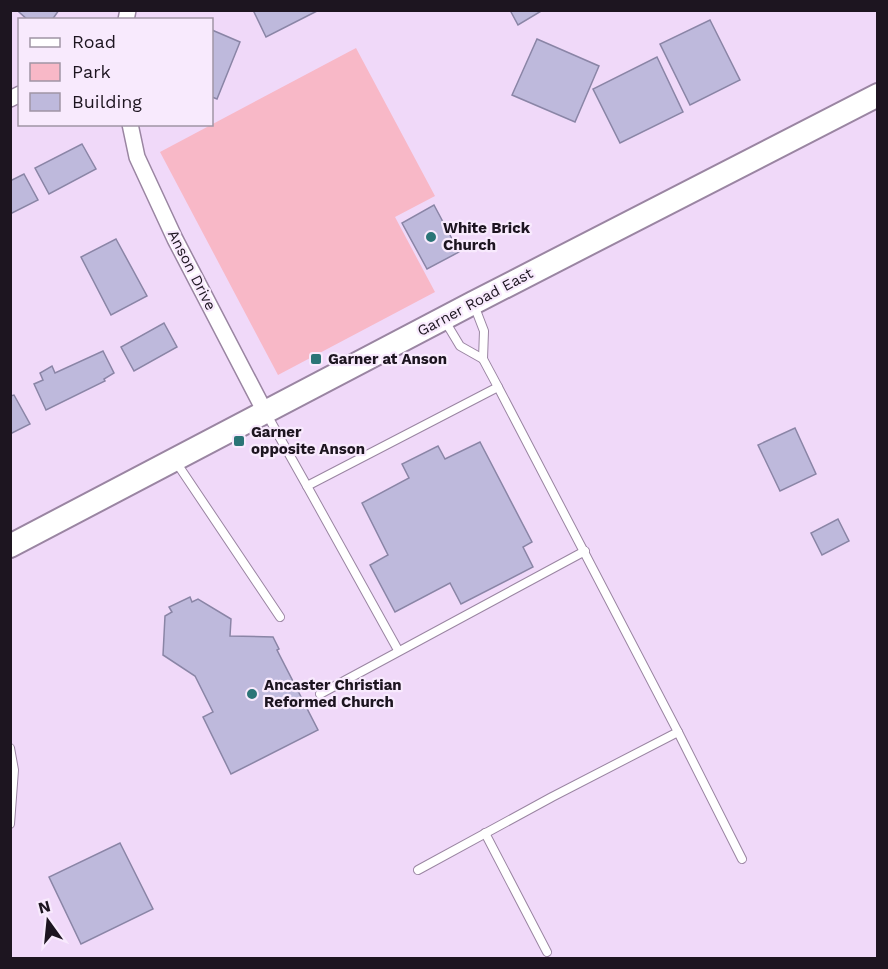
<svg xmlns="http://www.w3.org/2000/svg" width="888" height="969" viewBox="0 0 888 969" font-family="'Work Sans',sans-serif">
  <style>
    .green { fill: #f8b8c7 }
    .building { fill: #beb9dc; stroke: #8a85a6; stroke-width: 1.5 }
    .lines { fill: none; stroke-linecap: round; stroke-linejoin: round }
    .lane-casing { stroke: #9a85a2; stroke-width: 10 }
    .street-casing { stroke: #9a85a2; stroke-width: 18 }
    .secondary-casing { stroke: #9a85a2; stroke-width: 26 }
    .lane { stroke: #fff; stroke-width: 8 }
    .street { stroke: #fff; stroke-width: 15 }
    .secondary { stroke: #fff; stroke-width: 22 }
    .poi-dot { fill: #2b7577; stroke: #f8eafd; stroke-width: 2 }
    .labels { text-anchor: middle; stroke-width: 4.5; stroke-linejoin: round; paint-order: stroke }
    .poi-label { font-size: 15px; font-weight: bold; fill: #1d1520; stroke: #f8eafd; text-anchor: start }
    .street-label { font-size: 15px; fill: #1d1520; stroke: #f8eafd }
  </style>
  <rect width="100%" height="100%" fill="#f0d9f9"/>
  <!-- green -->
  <polygon class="green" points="356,48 435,196 395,217 435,292 278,375 160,152"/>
  <!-- building -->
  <g class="building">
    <polygon points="20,10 59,10 52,20 28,20 19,12"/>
    <polygon points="253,10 319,10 266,37"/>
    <polygon points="510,10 543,10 518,25"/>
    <polygon points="710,20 740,80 690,105 660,44"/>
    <polygon points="212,30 240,42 217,99 212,97"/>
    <polygon points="537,39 599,66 575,122 512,95"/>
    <polygon points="657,57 683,112 620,143 593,89"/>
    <polygon points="82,144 96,169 49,194 35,168"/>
    <polygon points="24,174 38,200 10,214 10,181"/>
    <polygon points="434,205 459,252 427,269 402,223"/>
    <polygon points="116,239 147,296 111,315 81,257"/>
    <polygon points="164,323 177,347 134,371 121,347"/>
    <polygon points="103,351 114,373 104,379 105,381 46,410 34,384 43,380 40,373 52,366 55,373"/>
    <polygon points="14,395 30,424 10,434 10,396"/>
    <polygon points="795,428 816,474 780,491 758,445"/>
    <polygon points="480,442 532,542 523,547 533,567 461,604 450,583 395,612 370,565 388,555 362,503 409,478 402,464 438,446 445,459"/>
    <polygon points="838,519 849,541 822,555 811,533"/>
    <polygon points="190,597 192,602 198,599 231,619 230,636 273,637 279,649 277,650 318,730 231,774 203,717 213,712 195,676 163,655 165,616 172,612 169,607"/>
    <polygon points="120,843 153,909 81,944 49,877"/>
  </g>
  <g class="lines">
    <!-- lane casing -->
    <g class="lane-casing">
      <g id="lane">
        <polyline points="445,321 460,346 483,359"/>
        <polyline points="266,413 307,486 498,387 483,359 484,331 474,305"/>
        <polyline points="176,462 280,617"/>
        <polyline points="307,486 398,650"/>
        <polyline points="320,694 585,551"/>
        <polyline points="678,732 742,859"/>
        <polyline points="10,748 14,770 10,824"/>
        <polyline points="485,833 547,952"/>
        <polyline points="418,870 552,797 678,732 498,387"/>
      </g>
    </g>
    <!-- street casing -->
    <g class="street-casing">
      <g id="street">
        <polyline points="126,20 128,10"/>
        <polyline points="10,99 20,94"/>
        <polyline points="130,124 137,157 175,239 265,412"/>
      </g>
    </g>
    <!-- secondary casing -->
    <g class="secondary-casing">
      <polyline id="secondary" points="10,546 473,303 878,95"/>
    </g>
    <!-- lane -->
    <use href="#lane" class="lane"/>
    <!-- street -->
    <use href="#street" class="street"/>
    <!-- secondary -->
    <use href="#secondary" class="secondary"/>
  </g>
  <!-- markers -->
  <g class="poi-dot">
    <circle cx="431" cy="237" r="6"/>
    <rect x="310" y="353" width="12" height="12" rx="3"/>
    <rect x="233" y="435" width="12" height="12" rx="3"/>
    <circle cx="252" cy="694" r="6"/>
  </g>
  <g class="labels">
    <!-- poi labels -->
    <g class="poi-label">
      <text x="443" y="233">White Brick<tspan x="443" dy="17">Church</tspan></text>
      <text x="328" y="364">Garner at Anson</text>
      <text x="251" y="437">Garner<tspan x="251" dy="17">opposite Anson</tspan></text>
      <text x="264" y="690">Ancaster Christian<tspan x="264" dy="17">Reformed Church</tspan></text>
    </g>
    <!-- street labels -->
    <g class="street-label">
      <text transform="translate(192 270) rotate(63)" y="5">Anson Drive</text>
      <text transform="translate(475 302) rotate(-28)" y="5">Garner Road East</text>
    </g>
  </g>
  <!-- border -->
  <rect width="888" height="969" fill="none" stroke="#1d1520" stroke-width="24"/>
  <!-- legend -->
  <rect x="18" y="18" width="195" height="108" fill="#f8eafd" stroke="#a095a5" stroke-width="1.5"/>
  <rect x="30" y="38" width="30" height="9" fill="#ffffff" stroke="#a095a5" stroke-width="1.5"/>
  <text x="72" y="48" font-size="18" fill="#1d1520">Road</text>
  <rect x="30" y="63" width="30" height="18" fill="#f8b8c7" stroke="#a095a5" stroke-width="1.5"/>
  <text x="72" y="78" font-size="18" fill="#1d1520">Park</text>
  <rect x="30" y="93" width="30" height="18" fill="#beb9dc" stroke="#a095a5" stroke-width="1.5"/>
  <text x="72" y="108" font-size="18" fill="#1d1520">Building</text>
  <!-- north arrow -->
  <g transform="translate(48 921) rotate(345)" stroke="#f8eafd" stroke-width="4.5" paint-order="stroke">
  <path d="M0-4.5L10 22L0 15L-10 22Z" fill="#1d1520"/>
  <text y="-9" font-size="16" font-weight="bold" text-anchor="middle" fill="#1d1520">N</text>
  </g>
</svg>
